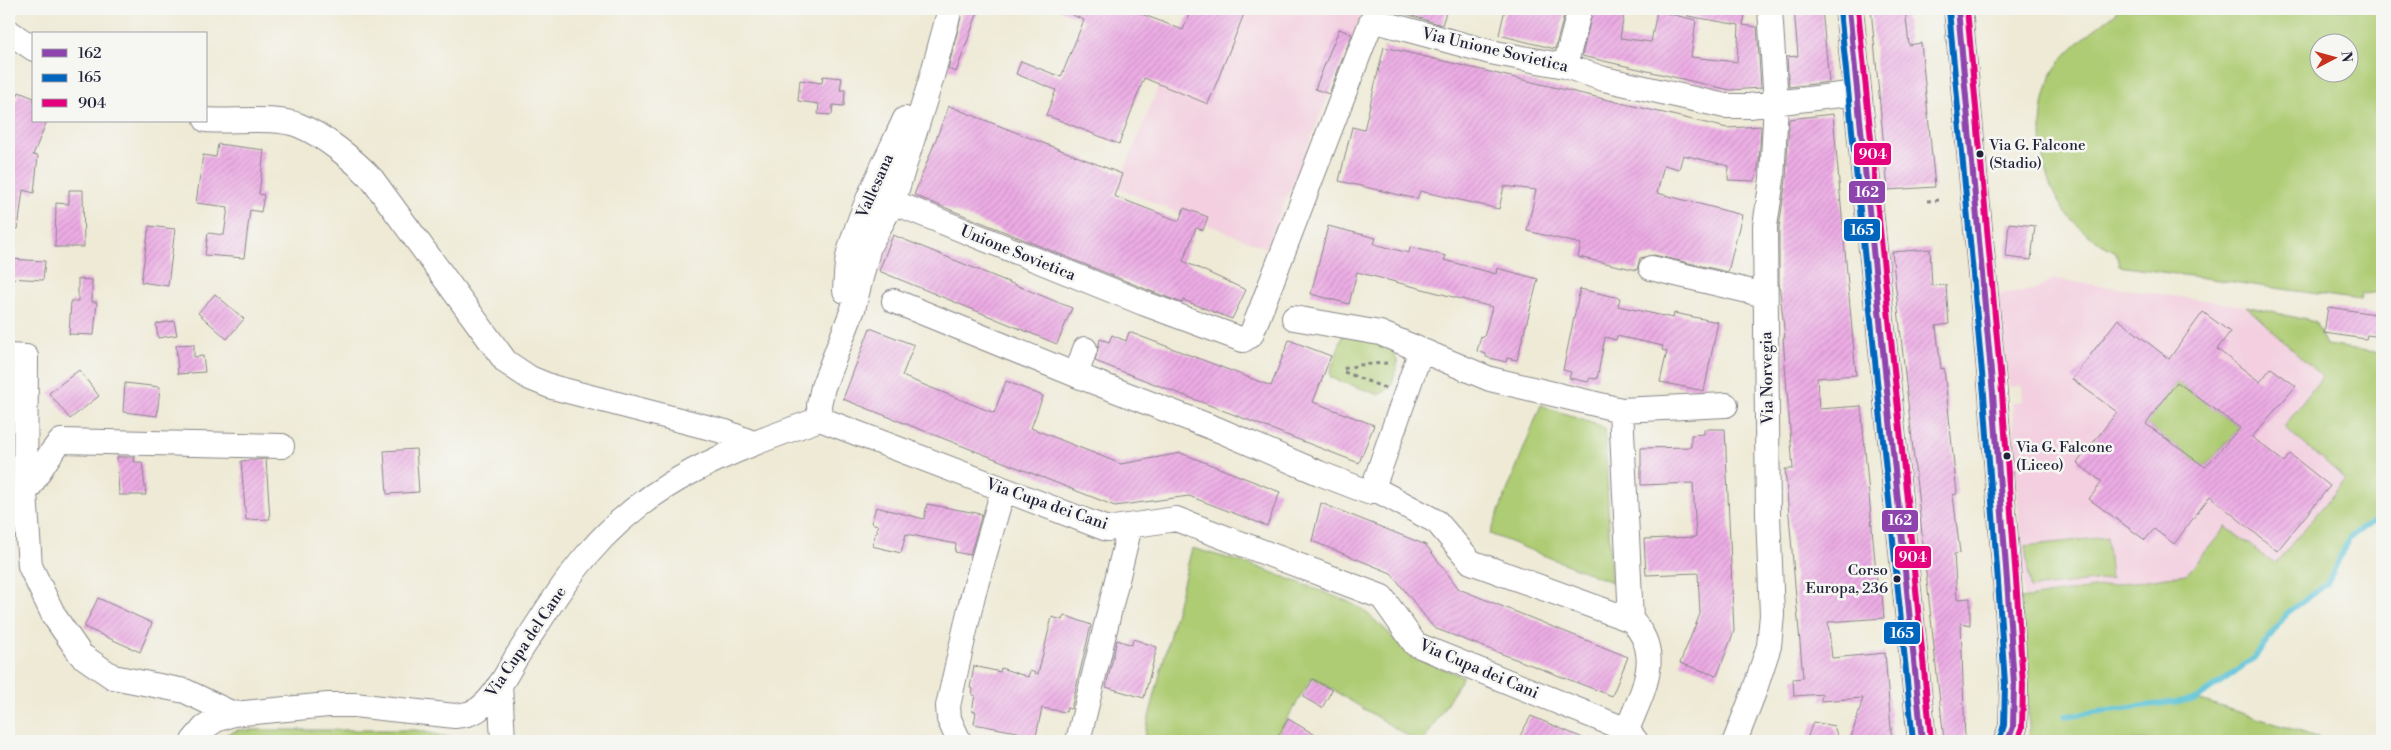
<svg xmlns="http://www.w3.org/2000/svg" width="2391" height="750" viewBox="0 0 2391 750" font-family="'Libre Bodoni',serif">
	<defs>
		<pattern id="building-hatch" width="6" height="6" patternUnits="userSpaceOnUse" patternTransform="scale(1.25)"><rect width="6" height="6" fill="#ecabe4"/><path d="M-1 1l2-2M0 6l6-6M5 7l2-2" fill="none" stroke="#ca93c4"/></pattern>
	</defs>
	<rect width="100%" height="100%" fill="#f6f6f2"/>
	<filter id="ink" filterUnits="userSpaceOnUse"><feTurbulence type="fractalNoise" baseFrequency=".02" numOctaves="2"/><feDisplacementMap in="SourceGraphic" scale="10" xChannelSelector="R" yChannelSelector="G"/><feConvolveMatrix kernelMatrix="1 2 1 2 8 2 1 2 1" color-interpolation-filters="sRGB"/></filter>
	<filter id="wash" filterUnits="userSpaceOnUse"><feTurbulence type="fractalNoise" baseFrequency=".0096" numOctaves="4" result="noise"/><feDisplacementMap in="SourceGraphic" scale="20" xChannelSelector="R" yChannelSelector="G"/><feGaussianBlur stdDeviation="1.12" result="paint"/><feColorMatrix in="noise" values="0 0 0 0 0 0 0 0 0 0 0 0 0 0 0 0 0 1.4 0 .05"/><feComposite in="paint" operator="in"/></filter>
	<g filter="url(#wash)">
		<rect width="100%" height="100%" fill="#eeead6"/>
		<!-- built -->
		<path fill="#f3cfdf" d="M1190,9H1364L1266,248L1117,188Z
			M2053,279L2246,306L2322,378L2284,427L2346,479L2275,565L2226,527L2187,574L2024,597L2012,403L2023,401L2022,386L2009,387L1998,294L2035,290Z"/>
		<!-- green -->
		<path fill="#aecc73" stroke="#687757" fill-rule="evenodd" d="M2117,9H2382V292L2362,294L2360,300L2119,266L2116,252C2064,226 2041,188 2041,130C2041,111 2045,87 2054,70C2067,49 2096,28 2116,13ZM2318,42H2348V72H2318Z
			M2246,306L2315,322L2326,345L2382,353V515L2349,538L2329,582L2287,613L2254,658L2197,699L2330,741H2030L2020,599L2187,574L2226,527L2275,564L2346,479L2284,427L2322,377Z
			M1343,334L1390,347L1398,362L1391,387L1380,395L1331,378L1330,373Z
			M2177,382L2240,428L2205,467L2146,424Z
			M1541,405L1605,428L1611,582L1490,534Z
			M2107,537L2111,579L2030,588L2025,546Z
			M1192,548L1255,566L1347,601L1362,609L1387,631L1411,657L1463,676L1424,741H1416L1312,677L1274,741H1143Z
			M238,730H416L466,741H217L220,737Z"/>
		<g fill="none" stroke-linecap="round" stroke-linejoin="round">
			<!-- stream -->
			<path stroke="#59c1d6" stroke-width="5.5" d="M2065,716L2197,699L2254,658L2287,613L2327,584L2349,538L2382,515"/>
		</g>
		<g id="blocks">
			<!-- building -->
			<path fill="url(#building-hatch)" fill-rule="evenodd" d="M963,9H979L956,72L948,69Z
				M1059,9H1129L1183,30L1191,9H1246L1208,104L1144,78L1119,144L1046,115L1056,90L1016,74L1021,61L1061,77L1084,20Z
				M1401,9H1447L1442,25L1400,12Z
				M1505,9H1566L1555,49L1499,35Z
				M1593,9H1625L1620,38L1651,42L1657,11L1696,20L1691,57L1737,62L1739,25L1688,16L1689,9H1746L1743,25L1757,27L1761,88L1730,90L1582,56Z
				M1794,9H1822L1829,82L1789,87L1787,57L1798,56Z
				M1871,9H1905L1909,45L1921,43L1935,187L1888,190Z
				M1339,29L1352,34L1329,94L1315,89Z
				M1384,47L1727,128L1761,126L1759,163L1755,181L1728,180L1729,166L1683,155L1679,169L1664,165L1657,193L1742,215L1728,272L1654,255L1640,258L1637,270L1578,257L1581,244L1527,231L1536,190L1504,186L1499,209L1420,191L1417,199L1339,181L1352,127L1364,130Z
				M823,76L842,78L840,90H845L844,106L833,105L832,115L818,114L819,104L798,101L800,80L822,83Z
				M19,92L34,98V121H47L33,155L38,156L34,193L23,190L18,229L9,228V117Z
				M949,106L1122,174L1114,196L1179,221L1184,208L1208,217L1203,230L1196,228L1183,261L1246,290L1232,319L1183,300L1182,303L1148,290L914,195Z
				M1833,114L1856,375L1817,378L1819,409L1861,406L1878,594L1882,593L1884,618L1828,622L1832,658L1885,653L1892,741H1850L1863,698L1820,701L1823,694L1794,696L1793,679L1803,678L1785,469H1793L1783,338H1785L1779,282V227L1786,180L1789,119Z
				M218,144L264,150L259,194L264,195L261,212L250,210L244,258L205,255L208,233L224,235L228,207L196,203L203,155L216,157Z
				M69,190H83L84,247H55L56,203L69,204Z
				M2009,223L2035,226L2031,260L2006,257Z
				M149,226L175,229L168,286L141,282Z
				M1328,226L1376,238L1374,244L1409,253L1410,247L1446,256L1444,260L1496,274L1497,268L1538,279L1517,360L1507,358L1506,362L1486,357V354L1477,351L1481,336L1484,337L1492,307L1357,272L1349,304L1311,294Z
				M893,235L1072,308L1057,344L879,271Z
				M1930,249L1932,286L1946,285L1947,299L1949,324L1936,326L1941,369L1944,368L1957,494L1953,495L1960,553L1954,554L1957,599L1970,598V625L1961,623L1965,741H1944L1892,252Z
				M9,259L45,261L43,280L9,278Z
				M78,279L92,280V302H97L94,335L69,334L71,301H78Z
				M1580,289L1620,298L1618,306L1673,318L1674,313L1718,322L1704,391L1660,382L1667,351L1662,350L1663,346L1617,336L1616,340L1605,337L1597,379L1590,378L1588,382L1569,378L1571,372L1563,370Z
				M215,294L244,319L227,339L198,313Z
				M2328,307L2382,315V337L2367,335L2366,339L2324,333Z
				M2203,312L2230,332L2217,349L2260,382L2271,368L2296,386L2252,437L2284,462L2290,454L2330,486L2277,551L2210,496L2174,544L2154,529L2145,540L2089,499L2102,482L2077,463L2117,412L2072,379L2118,319L2169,359ZM2177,382L2240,428L2205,467L2146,424Z
				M174,321L177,335L158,338L156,324Z
				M870,328L914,345L902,376L994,413L1006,381L1043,396L1031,428L1121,464L1181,453L1280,492L1267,526L1189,496L1115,506L843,399Z
				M1129,332L1271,386L1289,340L1331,356L1313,402L1374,425L1359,463L1095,361L1100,339L1109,342L1112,335L1126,341Z
				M194,344V357L203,356L205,372L178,374L176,345Z
				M79,370L99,396L70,419L49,393Z
				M125,383L160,387L157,416L123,412Z
				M1704,429H1725L1734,631L1717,676L1680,663L1700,614L1698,573L1646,575L1644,539L1696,537L1693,483L1641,485V448L1691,447V435L1704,434Z
				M416,449L419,492L387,494L384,451Z
				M117,457H135L134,462H142L146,495H119Z
				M266,459L270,519L246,520L241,461Z
				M1321,503L1426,545L1459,589L1628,657L1612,696L1434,628L1391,573L1312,541Z
				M927,504L982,514L970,555L955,552L956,544L906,534L901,553L872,546L878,525L871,523L876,507L924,519Z
				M98,598L152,623L140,652L84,627Z
				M1064,615L1091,625L1071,709L1067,708L1066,712L1042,708L1035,741H1021L1022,733L974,724L976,712L972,711L975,695H972L973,689L970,688L974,666L1000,672L1001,668L1028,677L1030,671L1038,674L1052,617L1062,620Z
				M1133,639L1157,647L1144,698L1106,687L1117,640L1132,645Z
				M1313,679L1332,690L1322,708L1303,697Z
				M1531,716L1590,741H1517Z
				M1288,719L1326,741H1275Z
				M1813,722L1834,726L1839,741H1806Z"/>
		</g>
	</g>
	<g filter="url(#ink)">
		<use href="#blocks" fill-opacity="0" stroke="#888688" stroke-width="1"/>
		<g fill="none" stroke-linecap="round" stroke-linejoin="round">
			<!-- minor casing -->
			<g stroke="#888688" stroke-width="26">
				<path id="minor" d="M9,32L34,49
					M1565,66L1580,9
					M206,120C231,122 276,116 298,125C323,135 353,159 372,179L506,362L530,378L552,387L726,432L753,443
					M893,202L1143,303L1243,340L1251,335L1263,304L1372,20L1490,52L1565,66L1604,79L1725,106H1749L1857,93
					M1651,268L1765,295
					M845,291C846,278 846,265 849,253C862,206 885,163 905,119
					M894,301L1076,375
					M1294,318L1380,333L1490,379L1621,410L1726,405
					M1085,349L1076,375L1219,430L1319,473L1368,492L1373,488L1421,350
					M9,356L26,357L25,493L30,566L54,616L81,655L113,677L185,691L233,714
					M1621,410L1631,620C1665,654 1642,692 1627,730
					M820,419L1107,529L1176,519L1382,597L1415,644L1627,730L1636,741
					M820,419L819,405L823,387L853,309L869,246L893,202L931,80L950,9
					M1373,488L1437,522L1471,562L1631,620
					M25,493C38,476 46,456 61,441L282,446
					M500,684L503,741
					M193,741L204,728L216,720L233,714L328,705H354L455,716C463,715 473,714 480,708C496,696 507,673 517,656C540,621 561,585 588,554C651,479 731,451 820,419
					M959,741L949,719L948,706L973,595L1003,490
					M1078,741L1130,526
					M1735,741L1754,692L1769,646L1772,615L1768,515L1765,226L1772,179L1776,103L1770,9"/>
			</g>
			<!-- major casing -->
			<g stroke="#888688" stroke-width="30">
				<path id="major" d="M1849,9L1922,741
					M1958,9L1993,394L2008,594L2014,684L2013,727L2008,741"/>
			</g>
			<!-- path -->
			<path stroke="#888688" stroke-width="3" stroke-dasharray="4 4" stroke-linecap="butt" d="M1927,201L1940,200
				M1385,388L1344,372L1343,369L1359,365L1387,363"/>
			<!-- minor -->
			<use href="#minor" stroke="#fff" stroke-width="24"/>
			<!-- major -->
			<use href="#major" stroke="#fff" stroke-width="28"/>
			<!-- bus-1 casing -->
			<g stroke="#f6f6f2" stroke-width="10">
				<path id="bus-1" d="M1849,9L1922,741
					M1958,9L1993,394L2008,594L2014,684L2013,727L2008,741"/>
			</g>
			<!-- bus-2 casing -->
			<g stroke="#f6f6f2" stroke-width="10">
				<path id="bus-2" d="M1840,10L1913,741
					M1949,10L1984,395L1999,595L2005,684L2004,725L2000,738"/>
			</g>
			<!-- bus-3 casing -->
			<g stroke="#f6f6f2" stroke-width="10">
				<path id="bus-3" d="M1858,9L1931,740
					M1967,9L2002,393L2017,593L2023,684L2022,728L2017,741"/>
			</g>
			<!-- bus-1 -->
			<use href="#bus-1" stroke="#8e44ad" stroke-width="6"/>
			<!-- bus-2 -->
			<use href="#bus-2" stroke="#0065bd" stroke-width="6"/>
			<!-- bus-3 -->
			<use href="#bus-3" stroke="#e5007d" stroke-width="6"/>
		</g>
	</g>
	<!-- markers -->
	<g fill="#22223b" stroke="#f6f6f2" stroke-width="2">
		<circle cx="1980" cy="154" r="4.5"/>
		<circle cx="2007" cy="456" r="4.5"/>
		<circle cx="1897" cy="579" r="4.5"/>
	</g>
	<g text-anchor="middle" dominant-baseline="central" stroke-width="5" stroke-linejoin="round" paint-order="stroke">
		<!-- bus labels -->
		<g font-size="15" fill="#22223b" stroke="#f6f6f2" text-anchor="start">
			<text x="1989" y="145">Via G. Falcone<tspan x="1989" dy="18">(Stadio)</tspan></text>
			<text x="2016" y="447">Via G. Falcone<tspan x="2016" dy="18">(Liceo)</tspan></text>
			<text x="1888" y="570" text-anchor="end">Corso<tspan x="1888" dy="18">Europa, 236</tspan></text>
		</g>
		<!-- street labels -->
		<g font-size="16" fill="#22223b" stroke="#f6f6f2">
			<text transform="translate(1495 50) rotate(13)">Via Unione Sovietica</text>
			<text transform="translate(875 186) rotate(-66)">Vallesana</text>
			<text transform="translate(1018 253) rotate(22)">Unione Sovietica</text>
			<text transform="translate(1767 378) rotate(-91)">Via Norvegia</text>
			<text transform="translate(1047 504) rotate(19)">Via Cupa dei Cani</text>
			<text transform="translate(526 642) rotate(-56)">Via Cupa del Cane</text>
			<text transform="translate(1479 669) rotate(23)">Via Cupa dei Cani</text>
		</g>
	</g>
	<g stroke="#f6f6f2" stroke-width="2">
		<rect x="1853" y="142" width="39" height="24" rx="5" fill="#e5007d"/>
		<rect x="1848" y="180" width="38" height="24" rx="5" fill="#8e44ad"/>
		<rect x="1843" y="218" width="38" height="24" rx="5" fill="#0065bd"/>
		<rect x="1881" y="509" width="38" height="24" rx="5" fill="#8e44ad"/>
		<rect x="1894" y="545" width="38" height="24" rx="5" fill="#e5007d"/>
		<rect x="1883" y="621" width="38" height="24" rx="5" fill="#0065bd"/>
	</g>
	<g font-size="14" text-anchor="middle" font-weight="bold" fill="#fff">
		<text x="1873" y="159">904</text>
		<text x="1867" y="197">162</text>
		<text x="1862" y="235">165</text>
		<text x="1900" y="525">162</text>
		<text x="1913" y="562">904</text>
		<text x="1902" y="638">165</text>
	</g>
	<!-- margin -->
	<rect width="2391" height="750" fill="none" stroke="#f6f6f2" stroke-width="30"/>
	<!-- legend -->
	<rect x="32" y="32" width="175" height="90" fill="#f6f6f2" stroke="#a1a1a9"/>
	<rect x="42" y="49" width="25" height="8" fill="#8e44ad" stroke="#a1a1a9"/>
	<text x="78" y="58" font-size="15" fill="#22223b">162</text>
	<rect x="42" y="74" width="25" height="8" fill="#0065bd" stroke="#a1a1a9"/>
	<text x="78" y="82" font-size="15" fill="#22223b">165</text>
	<rect x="42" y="99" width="25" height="8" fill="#e5007d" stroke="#a1a1a9"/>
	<text x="78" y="108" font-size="15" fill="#22223b">904</text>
	<!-- north arrow -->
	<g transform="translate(2334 58) rotate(84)"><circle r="24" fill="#f6f6f2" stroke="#a1a1a9"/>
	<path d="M0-4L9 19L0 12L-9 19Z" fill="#c8321e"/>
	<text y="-8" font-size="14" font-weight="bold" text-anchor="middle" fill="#22223b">N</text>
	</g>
</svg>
